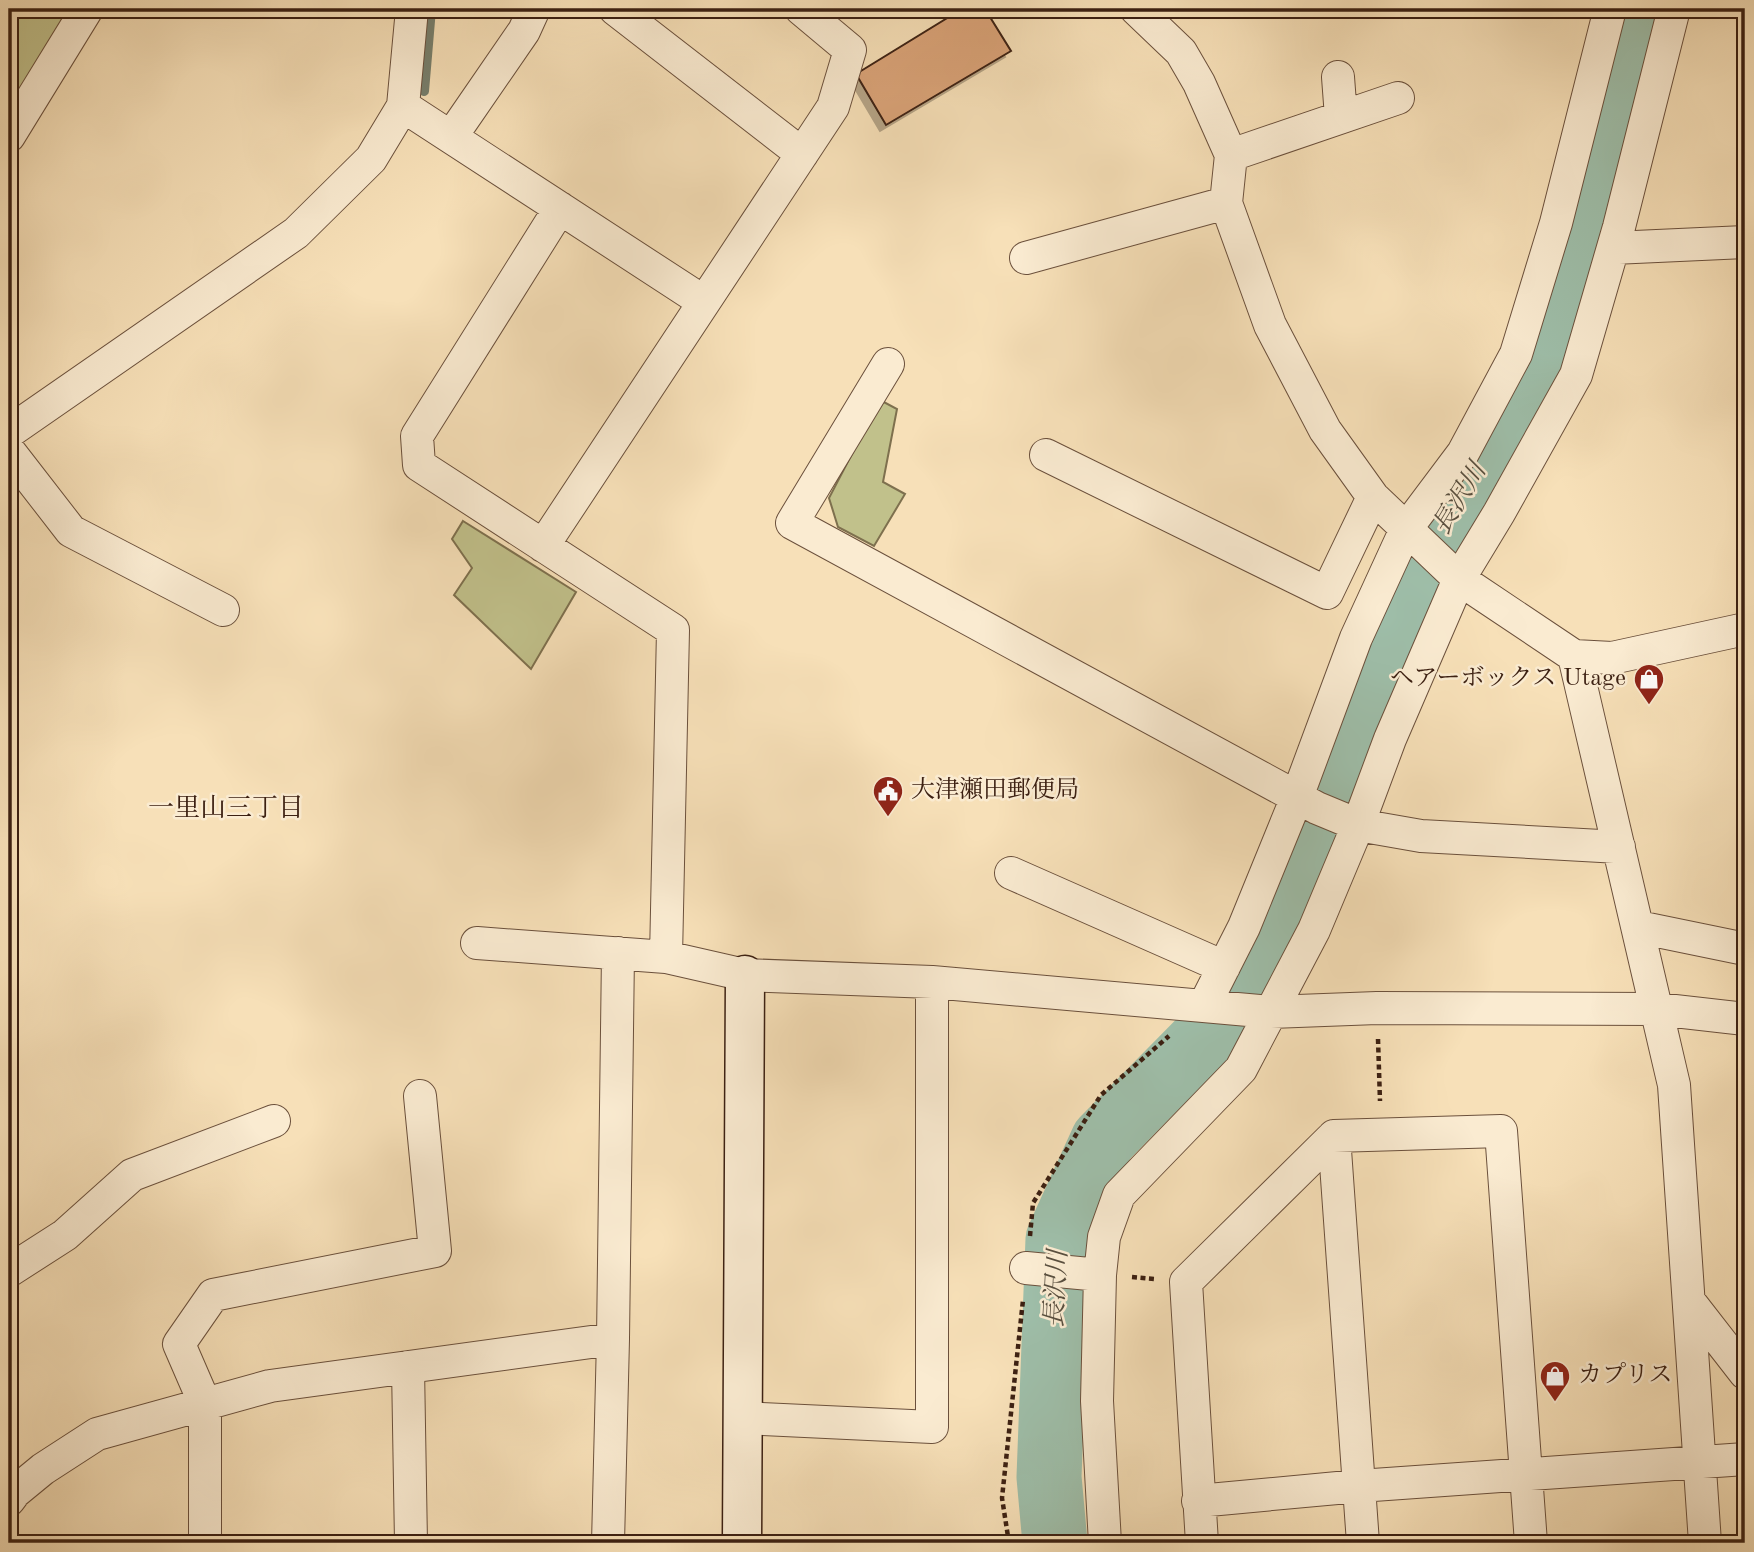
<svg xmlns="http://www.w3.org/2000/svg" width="1754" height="1552" viewBox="0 0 1754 1552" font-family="'Old Standard TT','Noto Serif JP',serif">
	<defs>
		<filter id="shadow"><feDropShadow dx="-6" dy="6" stdDeviation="0" flood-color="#0004"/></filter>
	</defs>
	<rect width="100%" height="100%" fill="#f7e0b8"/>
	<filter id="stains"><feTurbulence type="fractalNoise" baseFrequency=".00286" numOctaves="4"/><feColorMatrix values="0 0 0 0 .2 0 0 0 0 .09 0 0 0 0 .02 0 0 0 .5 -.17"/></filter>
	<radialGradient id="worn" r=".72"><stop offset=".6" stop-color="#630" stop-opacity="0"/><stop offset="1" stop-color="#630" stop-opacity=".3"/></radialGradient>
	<!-- green -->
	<path fill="#c1c18b" stroke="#7e704e" stroke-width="2" d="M9,9H78L9,110Z
		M880,400L897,409L883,482L905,494L874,546L838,527L829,498Z
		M463,521L576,592L531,669L454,595L472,568L452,539Z"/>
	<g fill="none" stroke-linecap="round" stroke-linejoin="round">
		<!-- stream -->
		<path stroke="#777f6d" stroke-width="10" d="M424,91L431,9"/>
		<!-- river -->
		<path stroke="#9ebea9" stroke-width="65" d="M1246,978L1308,857L1439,530L1548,357L1633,9
			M1055,1543L1049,1477L1058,1239L1103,1140L1229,1012"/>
	</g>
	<!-- building -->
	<path fill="#daa378" stroke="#3c2012" stroke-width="2" filter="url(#shadow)" d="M962,9H985L1011,51L886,125L856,74Z"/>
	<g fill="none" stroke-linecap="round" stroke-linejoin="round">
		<!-- street casing -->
		<g stroke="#6b503c" stroke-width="34">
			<path id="street" d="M615,9L802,154
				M1136,9L1181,52L1199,83L1231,155L1226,203L1270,325L1325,430L1373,497L1459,579L1574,656L1612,658L1745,629
				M1338,77L1341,117
				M403,106L704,302
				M9,136L87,9
				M451,137L524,31L534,9
				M1231,155L1398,98
				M560,208L417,436L419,465L673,630L666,957
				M1613,248L1745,242
				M1026,258L1226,203
				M888,364L792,523L1317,808L1358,825L1421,836L1619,847
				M9,432L296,233L371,159L403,106L412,9
				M9,451L71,531L223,610
				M1046,455L1327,593L1373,497
				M543,546L833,107L850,50L801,9
				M1574,656L1674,1085L1705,1543
				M1011,873L1224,967
				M1638,927L1745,949
				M477,943L666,957L745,975L932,982L1271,1012L1377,1008L1657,1009L1745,1019
				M1204,1006L1244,927L1297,797L1356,638L1406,529L1463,453L1516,354L1556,223L1610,9
				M1334,1136L1363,1543
				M1026,1268L1100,1275
				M9,1271L65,1235L132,1175L274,1121
				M1689,1301L1745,1373
				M408,1367L411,1543
				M741,1418L932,1427V982
				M9,1500L15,1492L43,1469L97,1434L270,1386L613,1339
				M1198,1501L1359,1486L1745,1459
				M205,1543V1404L179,1344L213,1295L435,1251L420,1096
				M608,1543L613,1339L618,953
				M1105,1543L1097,1401L1100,1275L1104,1237L1119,1195L1241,1069L1314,930L1358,825L1390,739L1459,579L1499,513L1576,375L1619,227L1674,9
				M1202,1543L1186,1282L1334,1136L1501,1131L1531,1543"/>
		</g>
		<!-- secondary casing -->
		<g stroke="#3c2012" stroke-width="41">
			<path id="secondary" d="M742,1543L745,975"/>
		</g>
		<!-- path -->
		<path stroke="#3c2012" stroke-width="4.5" stroke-dasharray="5 3.5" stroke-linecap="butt" d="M1378,1039L1380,1101
			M1030,1236L1033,1203L1101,1095L1169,1036
			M1132,1277L1155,1279
			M1009,1543L1002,1498L1023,1300"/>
		<!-- street -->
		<use href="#street" stroke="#faebd1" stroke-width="32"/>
		<!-- secondary -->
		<use href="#secondary" stroke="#faebd1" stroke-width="38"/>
	</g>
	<!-- icons -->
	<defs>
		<g id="shop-pin" transform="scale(1.575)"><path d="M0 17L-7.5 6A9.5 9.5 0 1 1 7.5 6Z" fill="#8f2418" stroke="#faebd1"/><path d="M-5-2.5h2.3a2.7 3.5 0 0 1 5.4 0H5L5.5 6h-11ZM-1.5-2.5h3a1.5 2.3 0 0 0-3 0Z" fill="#fff"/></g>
		<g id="civic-pin" transform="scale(1.575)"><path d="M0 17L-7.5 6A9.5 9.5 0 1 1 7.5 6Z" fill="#8f2418" stroke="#faebd1"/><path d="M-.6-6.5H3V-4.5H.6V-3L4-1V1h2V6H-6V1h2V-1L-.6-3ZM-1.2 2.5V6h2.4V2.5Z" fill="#fff"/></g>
	</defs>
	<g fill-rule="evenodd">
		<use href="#shop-pin" x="1649" y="679"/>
		<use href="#civic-pin" x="888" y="791"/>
		<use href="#shop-pin" x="1555" y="1376"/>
	</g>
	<g text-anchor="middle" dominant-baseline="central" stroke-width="5" stroke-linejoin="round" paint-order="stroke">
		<!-- poi labels -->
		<g font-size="24" fill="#3c2012" stroke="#faebd1" text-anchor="start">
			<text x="1626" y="679" text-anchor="end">ヘアーボックス Utage</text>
			<text x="911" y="791">大津瀬田郵便局</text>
			<text x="1578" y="1376">カプリス</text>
		</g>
		<!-- water labels -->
		<g font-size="26" font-style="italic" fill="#594f3f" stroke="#faebd1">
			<text transform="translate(1460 499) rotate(-59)">長沢川</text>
			<text transform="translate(1057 1289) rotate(-87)">長沢川</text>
		</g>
		<!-- neighbourhood labels -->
		<g font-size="26" fill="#3c2012" stroke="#faebd1">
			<text x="226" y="809">一里山三丁目</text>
		</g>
	</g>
	<!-- margin -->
	<rect width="1754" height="1552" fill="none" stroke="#f7e0b8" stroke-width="35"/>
	<rect x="10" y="10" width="1733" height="1531" fill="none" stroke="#3c2012" stroke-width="3.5"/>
	<rect x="18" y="18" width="1719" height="1517" fill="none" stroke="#3c2012" stroke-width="2"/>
	<rect width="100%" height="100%" filter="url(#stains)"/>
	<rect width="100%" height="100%" fill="url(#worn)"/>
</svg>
